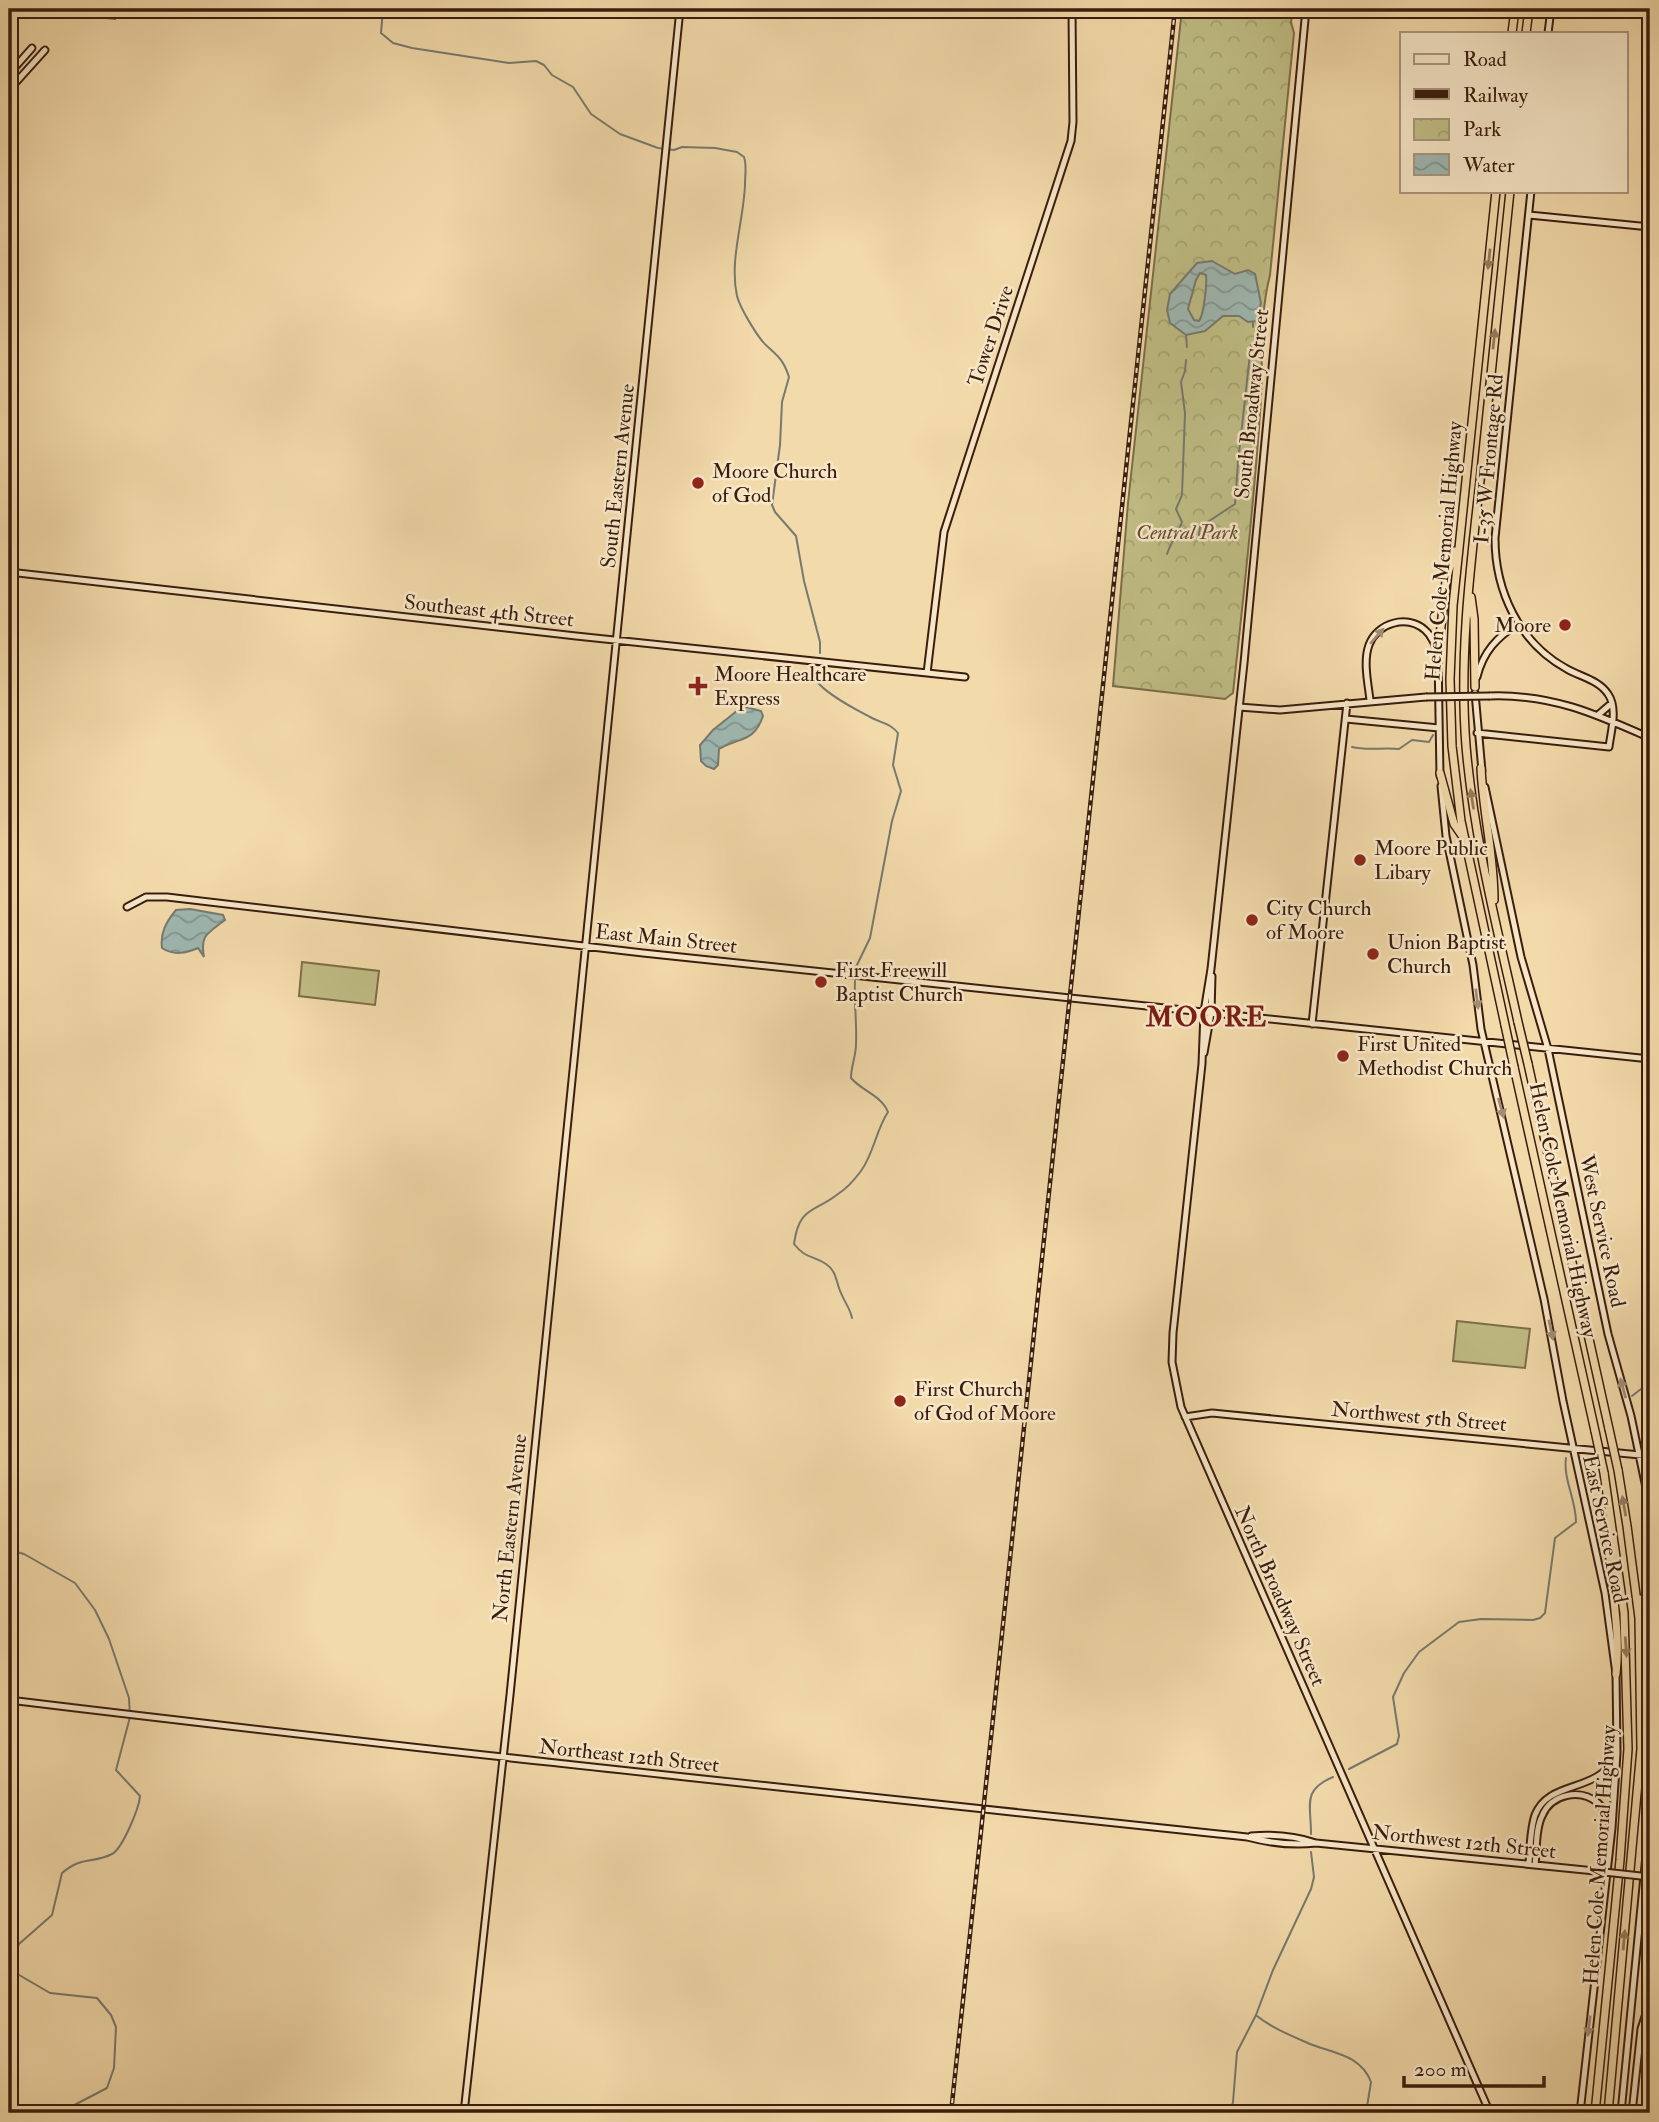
<svg xmlns="http://www.w3.org/2000/svg" width="1659" height="2122" viewBox="0 0 1659 2122" font-family="'IM FELL Double Pica',serif">
	<defs>
		<pattern id="grass-dots" width="8" height="8" patternUnits="userSpaceOnUse" patternTransform="scale(1.75)"><rect width="8" height="8" fill="#c0be85"/><path d="M2 2h.1M6 6h.1" fill="none" stroke="#a6a372" stroke-width="1.8" stroke-linecap="round"/></pattern>
		<pattern id="park-crowns" width="20" height="18" patternUnits="userSpaceOnUse" patternTransform="scale(1.75)"><rect width="20" height="18" fill="#c0be85"/><path d="M2 6a3 3 0 1 1 6 0M12 15a3 3 0 1 1 6 0" fill="none" stroke="#a6a372"/></pattern>
		<pattern id="water-waves" width="16" height="10" patternUnits="userSpaceOnUse" patternTransform="scale(1.75)"><rect width="16" height="10" fill="#9eb8b2"/><path d="M0 5q4-4 8 0t8 0" fill="none" stroke="#82958f"/></pattern>
	</defs>
	<rect width="100%" height="100%" fill="#f3daaa"/>
	<filter id="stains"><feTurbulence type="fractalNoise" baseFrequency=".00286" numOctaves="4"/><feColorMatrix values="0 0 0 0 .2 0 0 0 0 .09 0 0 0 0 .02 0 0 0 .5 -.17"/></filter>
	<radialGradient id="worn" r=".72"><stop offset=".6" stop-color="#630" stop-opacity="0"/><stop offset="1" stop-color="#630" stop-opacity=".3"/></radialGradient>
	<!-- grass -->
	<path fill="url(#grass-dots)" stroke="#7c6e4a" stroke-width="2" d="M16,9H116L115,19Z"/>
	<!-- park -->
	<path fill="url(#park-crowns)" stroke="#7c6e4a" stroke-width="2" d="M1182,9H1293L1291,22L1294,33L1270,275C1258,322 1264,365 1260,413C1254,506 1243,600 1233,693L1225,699L1113,686L1128,503Z"/>
	<!-- garden -->
	<path fill="#c0be85" stroke="#7c6e4a" stroke-width="2" d="M302,962L379,971L375,1005L299,996Z
		M1457,1321L1530,1329L1525,1368L1453,1361Z"/>
	<!-- water -->
	<path fill="url(#water-waves)" stroke="#767a70" stroke-width="2" fill-rule="evenodd" d="M1212,261L1235,274L1248,270L1255,274L1261,303L1257,321L1248,322L1239,316H1223L1205,331L1186,335L1170,323L1167,310L1170,294L1197,263ZM1200,273L1206,275C1207,283 1204,315 1199,321L1194,320L1188,309L1196,280Z
		M743,706L761,711L763,716C754,743 739,737 719,749L718,765L714,769L706,766L701,761L700,745L713,730Z
		M190,909L223,915L225,920C207,934 200,935 204,957L198,948C186,953 174,956 162,948C160,933 166,922 176,910Z"/>
	<g fill="none" stroke-linecap="round" stroke-linejoin="round">
		<!-- stream -->
		<path stroke="#767a70" stroke-width="2" d="M383,9L381,33L393,43L412,48L509,63L536,61L544,65L552,75L573,87L591,114L620,134L658,148L674,150L682,147L715,148L737,152L744,157C747,166 745,174 745,184C744,220 729,260 737,296C740,308 759,340 768,347C779,357 784,361 789,377L782,402L780,445L772,505L775,512L796,536L804,581L820,642V653
			M1253,327V323
			M1186,335L1187,347
			M1199,535L1200,527L1235,504L1238,462L1251,345
			M1167,554C1171,542 1178,534 1182,522L1176,509L1182,495L1185,413L1181,382L1185,371L1186,360
			M819,670L816,680C824,693 855,709 870,717C881,723 890,723 898,733L893,765L901,791L892,821L870,938L856,967
			M1352,747C1369,751 1383,747 1399,749L1412,740L1429,742L1433,735
			M852,1318C850,1308 845,1303 841,1293C836,1283 837,1271 826,1264C812,1255 806,1259 794,1244C799,1206 814,1213 838,1194C846,1189 855,1179 861,1171C874,1153 876,1130 888,1112C882,1096 862,1091 851,1078C851,1065 856,1057 856,1044C857,1023 854,1003 855,981
			M1632,1396L1650,1382
			M9,1550L24,1554L75,1583L95,1610L109,1639L129,1698L130,1717L116,1770L140,1796C139,1809 122,1849 112,1854C93,1864 83,1855 62,1873L52,1915L19,1944L12,1963L14,1972L50,1993L97,1998L111,2015L116,2027L114,2068L107,2088L59,2113
			M1349,1769L1397,1744L1399,1736L1393,1697L1404,1673L1419,1652L1459,1622L1481,1619L1533,1620L1540,1618L1545,1613L1555,1538L1576,1522C1576,1500 1563,1479 1566,1458
			M1311,1834C1311,1804 1302,1790 1333,1777
			M1257,2016C1272,2028 1292,2036 1310,2044C1333,2053 1361,2055 1371,2082L1366,2113
			M1230,2113L1233,2102L1237,2052L1256,2015L1273,1970L1311,1889L1314,1877L1311,1852"/>
		<!-- secondary casing -->
		<g stroke="#391d0e" stroke-width="9">
			<path id="secondary" d="M1306,9L1244,663L1211,969L1204,1012L1202,1064L1173,1333L1172,1362L1181,1407L1490,2113
				M1548,33L1551,9
				M9,74L32,48
				M9,90L45,50
				M1529,215L1650,227
				M9,572L576,636L965,677
				M927,673L944,532L1071,141L1073,122L1072,9
				M1477,677C1483,652 1497,637 1518,624
				M1475,693L1482,771
				M1490,696C1552,694 1596,714 1650,738
				M1370,700C1368,683 1363,661 1369,645C1377,623 1407,614 1425,630C1432,636 1435,645 1438,654L1440,776
				M1239,707L1280,710L1426,697
				M1598,715L1612,703
				M1346,719L1439,728
				M1477,733L1609,747C1611,731 1618,708 1608,694C1599,680 1581,677 1567,669C1519,643 1495,591 1495,538L1531,191
				M1441,786L1446,836L1473,965L1481,1029L1544,1299L1563,1401L1605,1593L1616,1674L1617,1753L1612,1828L1580,2113
				M1485,787L1521,957L1548,1049L1608,1334L1631,1416L1650,1507
				M127,907L146,897H167L643,953L1650,1059
				M1312,1024L1347,703
				M1204,1053L1211,1013L1212,976
				M1185,1417L1212,1413L1650,1456
				M9,1700C421,1750 834,1793 1247,1837C1270,1843 1292,1846 1316,1843
				M1251,1836C1273,1834 1295,1836 1316,1843L1595,1871
				M1529,1864C1530,1849 1530,1830 1535,1815C1549,1779 1598,1794 1616,1756
				M1535,1865C1537,1850 1535,1830 1542,1816C1551,1794 1580,1788 1598,1803C1605,1809 1608,1818 1611,1826
				M464,2113L510,1695L680,9
				M1621,2113L1650,1814
				M1632,2113L1641,2029L1650,2001"/>
		</g>
		<!-- highway casing -->
		<g stroke="#391d0e" stroke-width="10">
			<path id="highway" d="M1512,33L1515,9
				M1526,33L1529,9
				M1496,191L1453,606L1450,679L1452,746L1461,821L1505,1025
				M1510,191C1500,288 1490,384 1480,481C1470,569 1459,658 1466,746C1474,840 1498,931 1518,1022
				M1471,597L1474,619L1475,687
				M1438,654L1446,581L1454,551
				M1481,768C1483,812 1494,855 1494,900
				M1440,773L1454,824L1463,837
				M1528,1064L1609,1429
				M1514,1067L1595,1431
				M1609,1521C1606,1571 1622,1623 1616,1674
				M1639,1599L1646,1616L1650,1639
				M1595,2113L1620,1860L1628,1749L1624,1613L1604,1473
				M1608,2113L1641,1749L1639,1618L1627,1526L1618,1470"/>
		</g>
		<!-- secondary -->
		<use href="#secondary" stroke="#f7e7c8" stroke-width="5"/>
		<!-- highway -->
		<use href="#highway" stroke="#f3daaa" stroke-width="7"/>
		<!-- rail casing -->
		<g stroke="#391d0e" stroke-width="4.5">
			<path id="rail" d="M951,2113L1175,9"/>
		</g>
		<!-- rail -->
		<use href="#rail" stroke="#f7e7c8" stroke-width="2" stroke-dasharray="5" stroke-linecap="butt"/>
		<!-- secondary-bridge casing -->
		<g stroke="#391d0e" stroke-width="9" stroke-linecap="butt">
			<path id="secondary-bridge" d="M1426,697L1490,696
				M1595,1871L1650,1877"/>
		</g>
		<!-- highway-bridge casing -->
		<g stroke="#391d0e" stroke-width="10" stroke-linecap="butt">
			<path id="highway-bridge" d="M1518,1022L1528,1064
				M1505,1025L1514,1067
				M1609,1429L1618,1470
				M1595,1431L1604,1473"/>
		</g>
		<!-- secondary-bridge -->
		<use href="#secondary-bridge" stroke="#f7e7c8" stroke-width="5"/>
		<!-- highway-bridge -->
		<use href="#highway-bridge" stroke="#f3daaa" stroke-width="7"/>
	</g>
	<!-- one-way arrows -->
	<defs><path id="oneway-solid" d="M-6-.8H1V-3.2L6.5 0L1 3.2V.8H-6Z" transform="scale(1.75)"/></defs>
	<g fill="#967c5c">
		<use href="#oneway-solid" transform="translate(1489 259) rotate(96)"/>
		<use href="#oneway-solid" transform="translate(1494 339) rotate(-84)"/>
		<use href="#oneway-solid" transform="translate(1472 799) rotate(-99)"/>
		<use href="#oneway-solid" transform="translate(1624 1506) rotate(-100)"/>
		<use href="#oneway-solid" transform="translate(1626 1647) rotate(86)"/>
		<use href="#oneway-solid" transform="translate(1624 1940) rotate(-85)"/>
	</g>
	<g fill="#a28c74">
		<use href="#oneway-solid" transform="translate(1377 636) rotate(-49)"/>
		<use href="#oneway-solid" transform="translate(1477 999) rotate(83)"/>
		<use href="#oneway-solid" transform="translate(1501 1108) rotate(75)"/>
		<use href="#oneway-solid" transform="translate(1551 1330) rotate(78)"/>
		<use href="#oneway-solid" transform="translate(1623 1388) rotate(-105)"/>
		<use href="#oneway-solid" transform="translate(1589 2026) rotate(97)"/>
	</g>
	<!-- markers -->
	<g fill="#8f2418" stroke="#f7e7c8" stroke-width="2.5">
		<circle cx="698" cy="483" r="7"/>
		<circle cx="1565" cy="625" r="7"/>
		<path d="M694.5 675.5h7v7h7v7h-7v7h-7v-7h-7v-7h7z"/>
		<circle cx="1360" cy="860" r="7"/>
		<circle cx="1252" cy="920" r="7"/>
		<circle cx="1373" cy="954" r="7"/>
		<circle cx="821" cy="982" r="7"/>
		<circle cx="1343" cy="1056" r="7"/>
		<circle cx="900" cy="1401" r="7"/>
	</g>
	<g text-anchor="middle" dominant-baseline="central" stroke-width="5" stroke-linejoin="round" paint-order="stroke">
		<!-- street labels -->
		<g font-size="21" fill="#391d0e" stroke="#f7e7c8">
			<text transform="translate(991 336) rotate(-72)">Tower Drive</text>
			<text transform="translate(1252 404) rotate(-84)">South Broadway Street</text>
			<text transform="translate(1489 459) rotate(-85)">I-35 W Frontage Rd</text>
			<text transform="translate(618 476) rotate(-84)">South Eastern Avenue</text>
			<text transform="translate(1444 551) rotate(-85)">Helen Cole Memorial Highway</text>
			<text transform="translate(489 611) rotate(6)">Southeast 4th Street</text>
			<text transform="translate(666 939) rotate(6)">East Main Street</text>
			<text transform="translate(1563 1210) rotate(78)">Helen Cole Memorial Highway</text>
			<text transform="translate(1602 1231) rotate(78)">West Service Road</text>
			<text transform="translate(1419 1417) rotate(5)">Northwest 5th Street</text>
			<text transform="translate(510 1528) rotate(-84)">North Eastern Avenue</text>
			<text transform="translate(1605 1529) rotate(78)">East Service Road</text>
			<text transform="translate(1280 1596) rotate(66)">North Broadway Street</text>
			<text transform="translate(629 1756) rotate(6)">Northeast 12th Street</text>
			<text transform="translate(1464 1842) rotate(6)">Northwest 12th Street</text>
			<text transform="translate(1600 1855) rotate(-86)">Helen Cole Memorial Highway</text>
		</g>
		<!-- poi labels -->
		<g font-size="21" fill="#391d0e" stroke="#f7e7c8" text-anchor="start">
			<text x="712" y="471">Moore Church<tspan x="712" dy="24">of God</tspan></text>
			<text x="1551" y="625" text-anchor="end">Moore</text>
			<text x="714" y="674">Moore Healthcare<tspan x="714" dy="24">Express</tspan></text>
			<text x="1374" y="848">Moore Public<tspan x="1374" dy="24">Libary</tspan></text>
			<text x="1266" y="908">City Church<tspan x="1266" dy="24">of Moore</tspan></text>
			<text x="1387" y="942">Union Baptist<tspan x="1387" dy="24">Church</tspan></text>
			<text x="835" y="970">First Freewill<tspan x="835" dy="24">Baptist Church</tspan></text>
			<text x="1357" y="1044">First United<tspan x="1357" dy="24">Methodist Church</tspan></text>
			<text x="914" y="1389">First Church<tspan x="914" dy="24">of God of Moore</tspan></text>
		</g>
		<!-- park labels -->
		<g font-size="21" font-style="italic" fill="#624d32" stroke="#f7e7c8">
			<text x="1187" y="532">Central Park</text>
		</g>
		<!-- district labels -->
		<g font-size="28" font-weight="bold" letter-spacing="2" fill="#7a1f14" stroke="#f7e7c8">
			<text x="1207" y="1017">MOORE</text>
		</g>
	</g>
	<!-- margin -->
	<rect width="1659" height="2122" fill="none" stroke="#f3daaa" stroke-width="35"/>
	<rect x="10" y="10" width="1638" height="2101" fill="none" stroke="#391d0e" stroke-width="3.5"/>
	<rect x="18" y="18" width="1624" height="2087" fill="none" stroke="#391d0e" stroke-width="2"/>
	<!-- legend -->
	<rect x="1400" y="32" width="228" height="161" fill="#f7e7c8" stroke="#ab967e" stroke-width="2"/>
	<rect x="1414" y="54" width="35" height="10" fill="#f7e7c8" stroke="#ab967e" stroke-width="2"/>
	<text x="1463" y="66" font-size="21" fill="#391d0e">Road</text>
	<rect x="1414" y="89" width="35" height="10" fill="#391d0e" stroke="#ab967e" stroke-width="2"/>
	<text x="1463" y="102" font-size="21" fill="#391d0e">Railway</text>
	<rect x="1414" y="119" width="35" height="21" fill="url(#park-crowns)" stroke="#ab967e" stroke-width="2"/>
	<text x="1463" y="136" font-size="21" fill="#391d0e">Park</text>
	<rect x="1414" y="154" width="35" height="21" fill="url(#water-waves)" stroke="#ab967e" stroke-width="2"/>
	<text x="1463" y="172" font-size="21" fill="#391d0e">Water</text>
	<!-- scale -->
	<path d="M1404 2076v10h140v-10" fill="none" stroke="#391d0e" stroke-width="3.5"/>
	<text x="1414" y="2076" font-size="21" fill="#391d0e" stroke="#f7e7c8" stroke-width="5" paint-order="stroke">200 m</text>
	<rect width="100%" height="100%" filter="url(#stains)"/>
	<rect width="100%" height="100%" fill="url(#worn)"/>
</svg>
